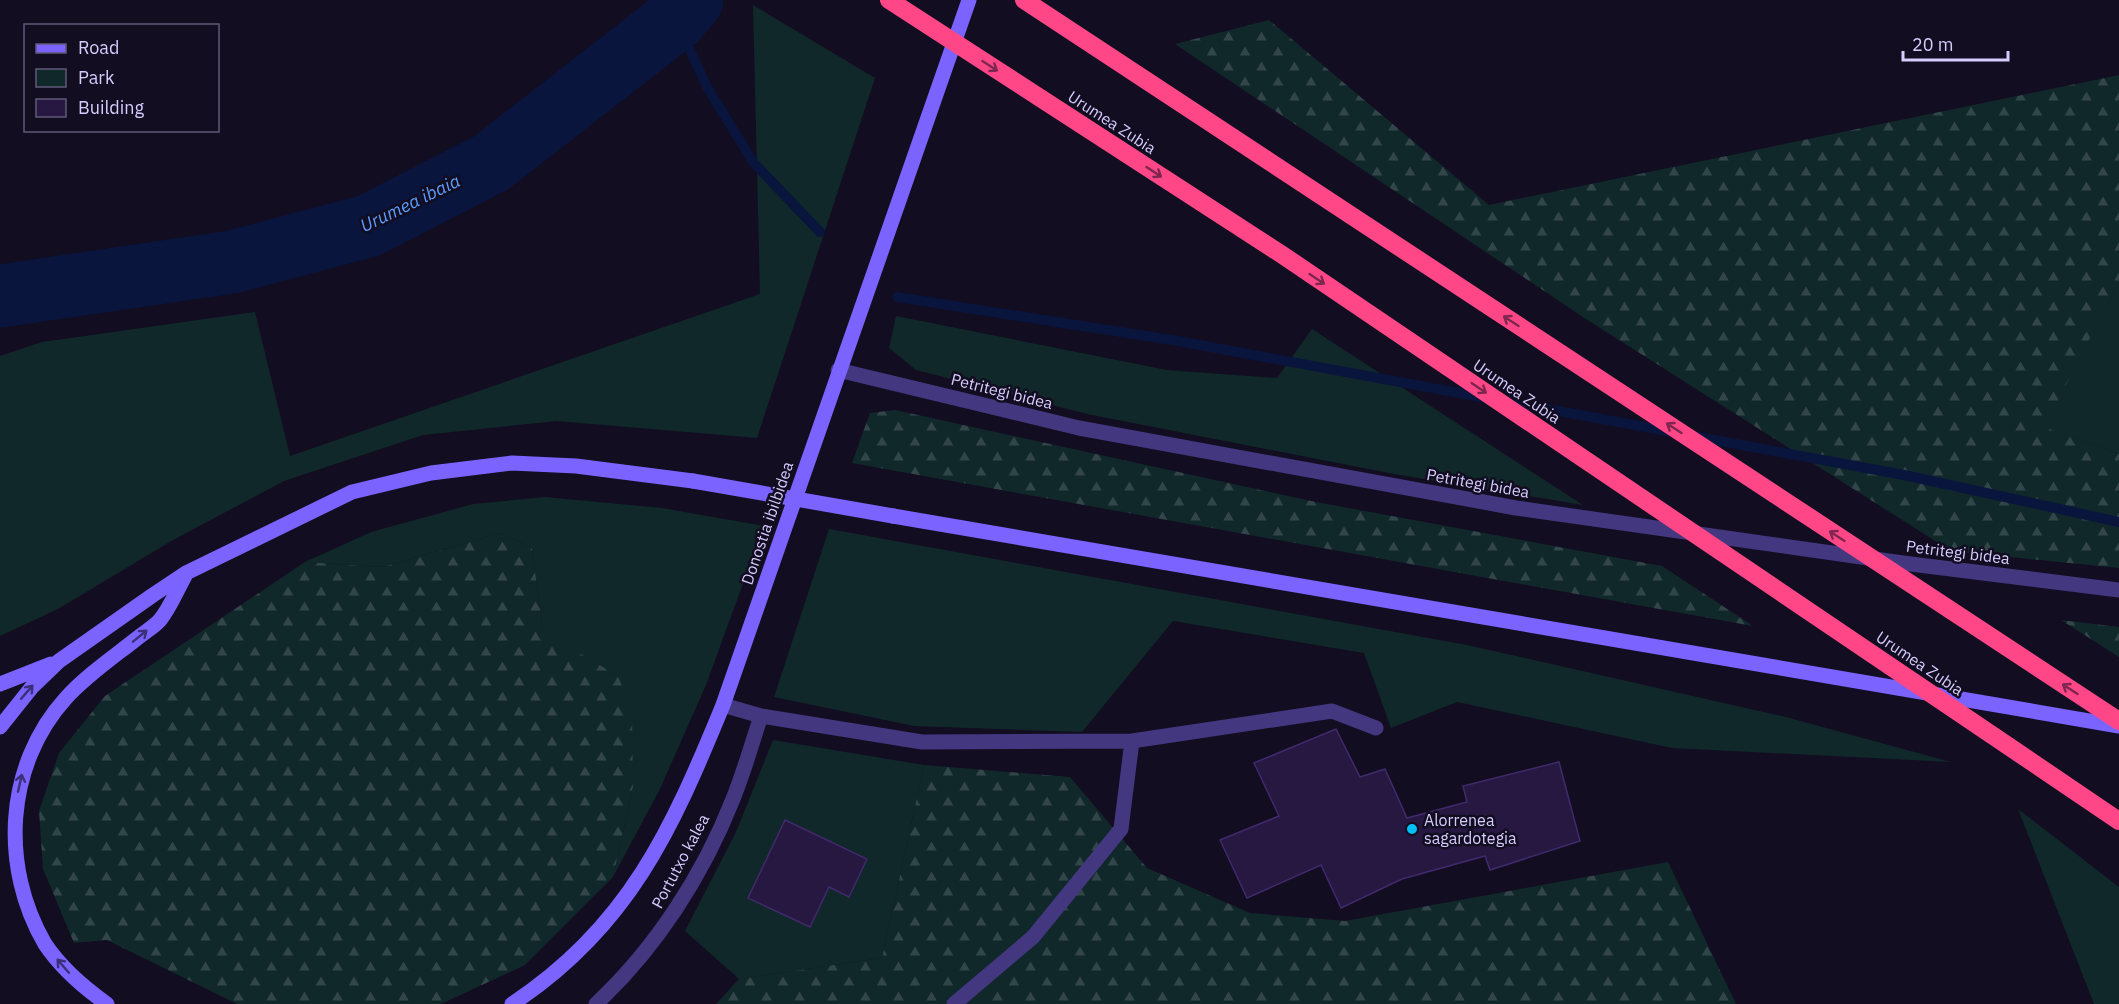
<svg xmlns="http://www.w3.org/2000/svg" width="2119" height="1004" viewBox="0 0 2119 1004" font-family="'IBM Plex Sans',sans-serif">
	<defs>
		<pattern id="forest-firs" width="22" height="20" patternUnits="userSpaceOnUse" patternTransform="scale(1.5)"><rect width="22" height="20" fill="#10282a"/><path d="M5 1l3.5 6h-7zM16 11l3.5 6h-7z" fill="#32464a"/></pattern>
	</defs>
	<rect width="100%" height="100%" fill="#120d20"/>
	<!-- green -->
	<path fill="#10282a" d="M753,5L875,78L757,438L557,421L423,435L284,481L173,540L58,609L0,636V356L42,342L255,312L290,456L760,294Z
		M2119,282V454L2043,427Z
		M896,316L1167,370L1277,378L1312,329L1583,505L1394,474L1087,414L916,370L889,348Z
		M545,497L662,508L764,526L706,685L660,789L613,877L633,787L618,676L543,632L532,548L500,533L382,567L305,562L371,532L473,504Z
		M829,529L1467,645L1786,717L1951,762L1672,748L1457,702L1391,728L1364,653L1173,621L1082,732L914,726L774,697Z
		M773,740L924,765L882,958L739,979L685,931L736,832Z
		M2018,809L2119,887V1004H2094Z"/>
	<!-- forest -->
	<path fill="url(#forest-firs)" d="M1269,20L1489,205L2119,75V282L2044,427L2119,454V568L1951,551L1586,319L1175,44Z
		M895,410L1316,502L1662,566L1753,626L852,463L870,413Z
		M500,533L532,548L543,631L618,676L632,712L633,787L613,877L525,965L441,1004H237L107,940L74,943L43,869L39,811L59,753L105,696L305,562L382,567Z
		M2061,620L2119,627V657Z
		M924,765L1070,777L1147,868L1250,913L1345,921L1668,862L1736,1004H716L739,979L882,958Z"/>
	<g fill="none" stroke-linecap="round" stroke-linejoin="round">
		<!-- stream -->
		<path stroke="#09153d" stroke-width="10" d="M676,19L707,87L753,162L820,232
			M897,297L1178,341L1486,398
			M1504,401L1672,432
			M1693,436L1904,475L2119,522"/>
		<!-- river -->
		<path stroke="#09153d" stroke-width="63" d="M0,296L232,262L368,226L491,163L676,19L692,0"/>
	</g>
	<!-- building -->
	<path fill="#261841" stroke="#402a6d" stroke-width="1.5" d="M1336,729L1360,777L1385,769L1407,818L1467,802L1463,786L1559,762L1580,841L1490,870L1485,856L1402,879L1341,908L1321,865L1247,898L1220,840L1279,816L1254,763Z
		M785,820L867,859L849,897L829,887L810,927L748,898Z"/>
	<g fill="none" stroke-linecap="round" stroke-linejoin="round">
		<!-- minor -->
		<path stroke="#433780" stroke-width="15" d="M838,370L1079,428L1516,508L1903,563L2119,590
			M723,705L761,716L922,742L1132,741L1332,711L1376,728
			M596,1004C656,948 703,875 733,799C744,772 752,743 761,716
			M954,1004L1033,937L1121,829L1132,741"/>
		<!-- secondary -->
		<path stroke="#7a63ff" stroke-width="15" d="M893,516L2119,726
			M0,684L51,664
			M0,727L32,687L59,661L153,595L186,573L352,492L431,473L512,463L576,466L693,481
			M107,1004C83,987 61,968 45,944C0,867 5,765 66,698C86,676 112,658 135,640C143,633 154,627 160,620C170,608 177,590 185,576
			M512,1004C629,927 672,829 723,705L969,0"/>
		<!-- secondary-bridge -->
		<path stroke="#7a63ff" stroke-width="15" d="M693,481L893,516"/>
		<!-- motorway-bridge -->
		<path stroke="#ff4788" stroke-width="18" d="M889,0L1281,254L2119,821
			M1024,0L2119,721"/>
	</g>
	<!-- one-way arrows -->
	<defs><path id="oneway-shaft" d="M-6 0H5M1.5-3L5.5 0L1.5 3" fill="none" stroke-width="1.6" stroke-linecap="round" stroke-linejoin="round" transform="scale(1.5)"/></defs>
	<g stroke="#7d274f">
		<use href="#oneway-shaft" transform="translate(990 66) rotate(33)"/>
		<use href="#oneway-shaft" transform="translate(1154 172) rotate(33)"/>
		<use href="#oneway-shaft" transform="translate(1317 279) rotate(34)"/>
		<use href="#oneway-shaft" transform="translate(1511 321) rotate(-147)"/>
		<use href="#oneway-shaft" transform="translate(1479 388) rotate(34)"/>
		<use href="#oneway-shaft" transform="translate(1674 428) rotate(-147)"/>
		<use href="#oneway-shaft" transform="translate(1837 536) rotate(-147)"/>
		<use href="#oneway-shaft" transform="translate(2070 689) rotate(-147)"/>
	</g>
	<g stroke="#3c2f79">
		<use href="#oneway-shaft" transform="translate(140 636) rotate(-39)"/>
		<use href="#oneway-shaft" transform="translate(27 692) rotate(-49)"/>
		<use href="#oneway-shaft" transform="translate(20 783) rotate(-77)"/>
		<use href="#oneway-shaft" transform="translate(63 966) rotate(-131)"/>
	</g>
	<!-- markers -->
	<circle fill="#00c0f7" stroke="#120d20" stroke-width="2" cx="1412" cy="829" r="6"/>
	<g text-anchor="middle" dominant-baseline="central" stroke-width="5" stroke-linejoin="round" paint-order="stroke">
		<!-- street labels -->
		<g font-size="16" fill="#d8ccff" stroke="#120d20">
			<text transform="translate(1112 122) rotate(33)">Urumea Zubia</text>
			<text transform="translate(1002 391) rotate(14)">Petritegi bidea</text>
			<text transform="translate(1517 391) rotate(34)">Urumea Zubia</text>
			<text transform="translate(1478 483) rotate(10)">Petritegi bidea</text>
			<text transform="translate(767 523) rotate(-71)">Donostia ibilbidea</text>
			<text transform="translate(1958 552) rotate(7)">Petritegi bidea</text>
			<text transform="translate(1920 663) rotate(34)">Urumea Zubia</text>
			<text transform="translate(680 861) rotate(-62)">Portutxo kalea</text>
		</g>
		<!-- poi labels -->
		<g font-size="16" fill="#d8ccff" stroke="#120d20" text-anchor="start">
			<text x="1424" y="820">Alorrenea<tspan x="1424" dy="18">sagardotegia</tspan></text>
		</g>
		<!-- water labels -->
		<g font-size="18" font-style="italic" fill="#5a9eff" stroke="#120d20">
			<text transform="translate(410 203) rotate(-26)">Urumea ibaia</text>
		</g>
	</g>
	<!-- legend -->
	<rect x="24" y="24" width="195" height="108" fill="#120d20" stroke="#615979" stroke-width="1.5"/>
	<rect x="36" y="44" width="30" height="9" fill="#7a63ff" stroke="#615979" stroke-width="1.5"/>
	<text x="78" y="54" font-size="18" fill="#d8ccff">Road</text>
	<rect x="36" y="69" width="30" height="18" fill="#10282a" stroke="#615979" stroke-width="1.5"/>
	<text x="78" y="84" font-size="18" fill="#d8ccff">Park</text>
	<rect x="36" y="99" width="30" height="18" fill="#261841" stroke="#615979" stroke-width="1.5"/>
	<text x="78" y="114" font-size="18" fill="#d8ccff">Building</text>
	<!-- scale -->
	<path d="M1903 51v9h105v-9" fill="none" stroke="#d8ccff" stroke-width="3"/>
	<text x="1912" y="51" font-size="18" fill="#d8ccff" stroke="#120d20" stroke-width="4.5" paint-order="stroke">20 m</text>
</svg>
